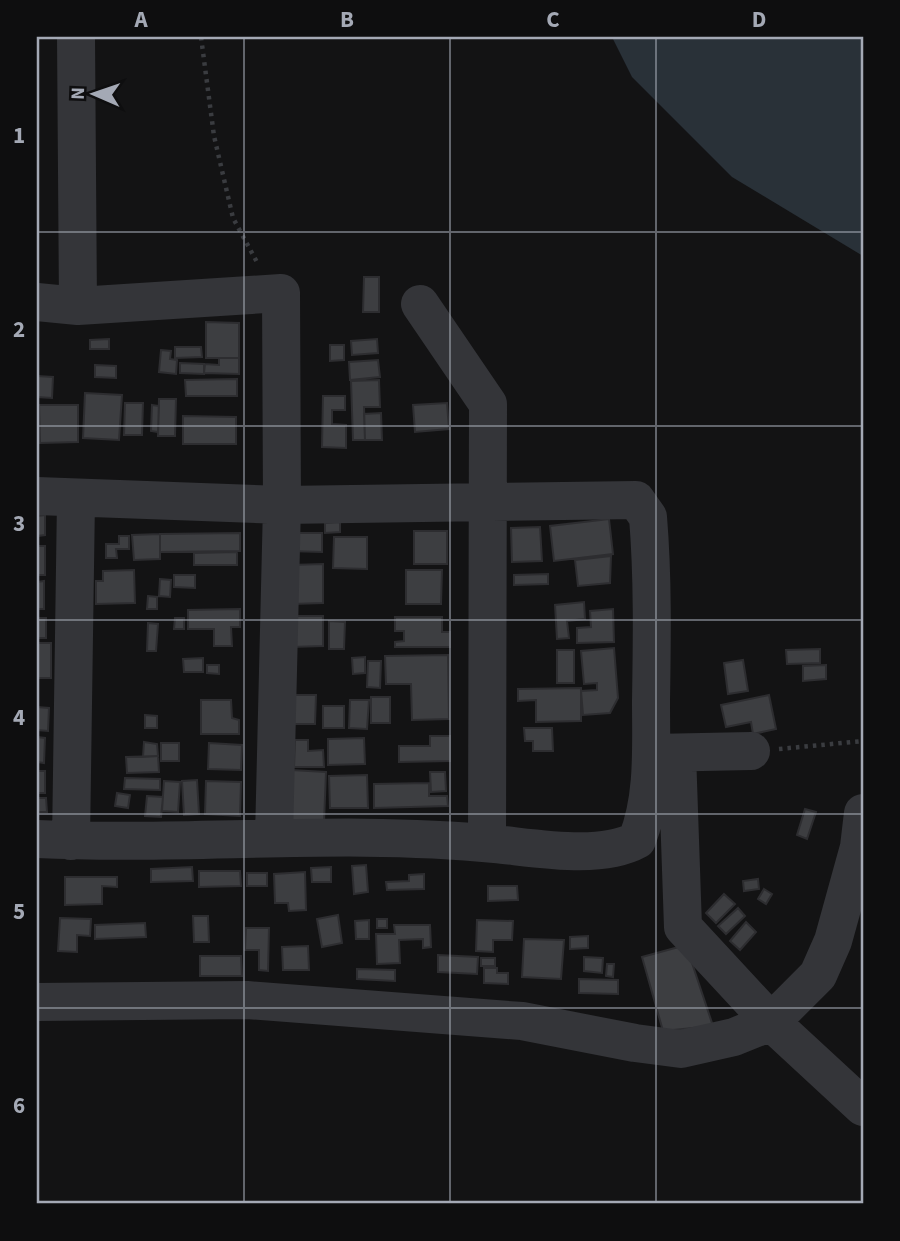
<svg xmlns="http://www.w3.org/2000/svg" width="900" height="1241" viewBox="0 0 900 1241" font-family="'Source Sans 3',sans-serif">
	<rect width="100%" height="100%" fill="#131314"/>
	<!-- water -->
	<path fill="#293138" d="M612,37H863V256L732,177L632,77Z"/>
	<!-- building -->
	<path fill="#3d3e41" stroke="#2d2d30" stroke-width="2" d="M364,277H379V312H363Z
		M206,322L239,323V358H206Z
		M109,339V349H90V340Z
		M377,339L378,353L352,355L351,341Z
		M330,345H344V360L330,361Z
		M175,347H201L202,357L175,358Z
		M161,350L171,351L170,359L177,360L176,374L159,372Z
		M219,358H239V374L204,373L205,364L219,365Z
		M378,360L380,377L350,380L349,362Z
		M180,363L204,364V374L180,373Z
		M95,365L116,366V378L95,377Z
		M37,376L53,377L52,398L37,397Z
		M237,379V396H186L185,380Z
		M379,380L380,407H364L365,440H353L351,381Z
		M85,393L122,395L119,440L83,438Z
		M323,396H345V410H332V424L346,425V448L322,447Z
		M159,399H176L175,436H158Z
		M125,403H143L142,435H124Z
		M447,403L449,429L415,432L413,405Z
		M39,405H78V442L40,443Z
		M152,405L159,406L158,432L151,431Z
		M381,413L382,440H365L364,414Z
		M183,416L236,417V444H183Z
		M45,515V535L37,536V516Z
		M609,519L613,554L554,561L550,526Z
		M340,522V532L325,533V523Z
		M540,527L542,561L512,562L511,528Z
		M414,531H447V564H414Z
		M240,533V551L160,552V534Z
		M289,533H322V552L289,551Z
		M160,534V559L134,560L132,535Z
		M119,536H129V549H116L117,558H106V544H119Z
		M334,537H367V569L333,568Z
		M37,546H45V575H37Z
		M237,552V565H194V553Z
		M611,556L610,583L578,586L575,560Z
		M323,564V603L292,604L291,565Z
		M134,570L135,603L96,604V581H103V571Z
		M406,570H442L441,604H406Z
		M548,574V584L514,585V575Z
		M174,575H195V588L174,587Z
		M160,579L171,580L170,597L159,596Z
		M44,581V609H37V582Z
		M148,596L157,597V609H147Z
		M584,602L585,619L567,621L569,638L557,639L555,605Z
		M240,609V627H231L232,646H214V629H188V610Z
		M613,609L614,642L577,643V628L591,627L590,611Z
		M291,616H323V646L291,647Z
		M395,617H442V632H450V647H395V642L404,641V631H395Z
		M37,618H46V638H37Z
		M175,618H184V629H174Z
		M329,621L345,622L344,649H329Z
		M148,623L158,624L156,651H147Z
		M37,643H51V678H37Z
		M614,648L618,698L610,713L583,715L581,691L597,690V683L584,684L581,651Z
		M820,649V663L787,664L786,650Z
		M557,650H574V683H557Z
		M448,655L449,719L412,720L411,684H386L385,656Z
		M365,657V673L353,674L352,658Z
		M203,658V672H184L183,659Z
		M743,660L748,691L728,694L724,663Z
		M368,661H381L380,688L367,687Z
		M207,665H219V674L207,673Z
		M826,665V679L803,681V666Z
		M581,688V721L536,722V700L518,701V689Z
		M293,695H316L315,724H293Z
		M769,695L776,729L753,734L751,722L726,727L721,705Z
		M371,697H390V723H371Z
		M201,700H231L232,718L239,720V734H201Z
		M350,700H369L367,729L349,728Z
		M323,706H344V728H323Z
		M37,707L49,708L48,731L37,730Z
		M145,715L157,716V728H145Z
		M524,728H552L553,751H533V741H525Z
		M430,736H450V761L399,762V746H430Z
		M37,737L45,738L44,763L37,762Z
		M364,738L365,764L328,765V739Z
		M295,740H308V751L323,750L324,767H294Z
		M144,742L157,744L158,756L143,757Z
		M161,743H179V761H161Z
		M209,743L242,745L241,770L208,769Z
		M158,756L159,772L127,773L126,757Z
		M291,770L326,772L324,822L289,820Z
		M37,771H45V793H37Z
		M430,772H445L446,791L431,792Z
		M367,775L368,808H330L329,776Z
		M125,778L160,779V790L124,789Z
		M197,780L199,814L184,815L182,781Z
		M164,781L180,782L178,812L162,811Z
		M206,781L241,782L240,816L205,814Z
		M429,783V796H447L448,806L374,808V784Z
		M117,793L130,795L128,808L115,806Z
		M147,796L163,797L161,817L145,816Z
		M37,798H46L47,812H37Z
		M805,809L816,812L807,839L797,835Z
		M366,865L368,892L354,894L352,866Z
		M192,867L193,881L151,882V869Z
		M331,867V882H312L311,868Z
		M199,871H240L241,886L199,887Z
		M305,872L306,910L289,911L288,903H275L274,874Z
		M247,873H267V886H247Z
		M424,874V889L387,890L386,882L409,881V875Z
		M65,877H117V887L102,886V904L65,905Z
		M758,879L759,889L744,891L743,881Z
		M488,886H517L518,900L488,901Z
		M764,889L772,894L766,904L758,899Z
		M724,894L735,904L716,923L706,913Z
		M738,908L745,916L726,934L718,926Z
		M338,915L342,943L322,947L317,919Z
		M193,916H208L209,942H194Z
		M60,918L91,919L90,936L77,935V952L58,951Z
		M377,919H387V928H377Z
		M369,920V939H356L355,921Z
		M477,920L513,921L512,940H493V952L476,951Z
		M746,922L756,932L740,950L730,941Z
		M145,923L146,937L95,939V925Z
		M394,925H430L431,947L423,948V939L399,940L400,963L377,964L376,934H395Z
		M246,928H269L268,971L259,970V950H245Z
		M588,936V948L570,949V937Z
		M524,939L564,940L561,979L522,977Z
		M686,945L713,1026L663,1031L642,957Z
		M308,946L309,970H283L282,947Z
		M438,955L478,957L477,974L438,972Z
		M200,956H241L242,976H200Z
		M584,957L603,958L602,973L584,971Z
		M481,958H495V966H481Z
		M607,964H614L613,977L606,976Z
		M484,968H497V973H508V984L484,983Z
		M357,969L395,970V981L357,979Z
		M579,979L618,980V994L579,993Z"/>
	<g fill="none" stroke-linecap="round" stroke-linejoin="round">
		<!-- path -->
		<path stroke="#3a3c40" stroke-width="4.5" stroke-dasharray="3.5 5" stroke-linecap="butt" d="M201,37L214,136L233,218L258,264
			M779,749L863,741"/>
		<!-- minor -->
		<path stroke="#343539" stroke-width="38" d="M76,37L78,306
			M37,302L78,306L281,293L282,505L274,837
			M420,304L488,404L487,843
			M37,496L282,505L636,500L648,517C653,578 652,640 651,701C651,748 654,797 637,840C601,860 536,848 495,844C343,829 189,846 37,839
			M653,753L751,751
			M677,753L683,927L771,1022L863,1107
			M71,841L76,499
			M37,1002L247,1000L522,1021L635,1043L681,1049L734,1037L771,1022L818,975L833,941L859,847L863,813"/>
	</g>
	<!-- grid -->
	<path fill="none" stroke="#a4a9b5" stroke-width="2" stroke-opacity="0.55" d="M244,37V1204M450,37V1204M656,37V1204M37,232H863M37,426H863M37,620H863M37,814H863M37,1008H863"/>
	<!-- border -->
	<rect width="900" height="1241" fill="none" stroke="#0e0e0f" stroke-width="77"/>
	<!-- north arrow -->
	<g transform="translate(94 94) rotate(272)" stroke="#0e0e0f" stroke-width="5" paint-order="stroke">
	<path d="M0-5L12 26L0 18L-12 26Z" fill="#a4a9b5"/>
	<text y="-10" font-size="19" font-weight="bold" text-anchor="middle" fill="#a4a9b5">N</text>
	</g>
	<rect x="38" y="38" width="824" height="1164" fill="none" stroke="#a4a9b5" stroke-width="2.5"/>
	<g font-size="23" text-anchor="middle" font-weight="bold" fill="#a4a9b5">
		<text x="141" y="27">A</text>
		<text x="347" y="27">B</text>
		<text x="553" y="27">C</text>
		<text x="759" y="27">D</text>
		<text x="19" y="143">1</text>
		<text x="19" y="337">2</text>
		<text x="19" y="531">3</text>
		<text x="19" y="725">4</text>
		<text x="19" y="919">5</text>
		<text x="19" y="1113">6</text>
	</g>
</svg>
